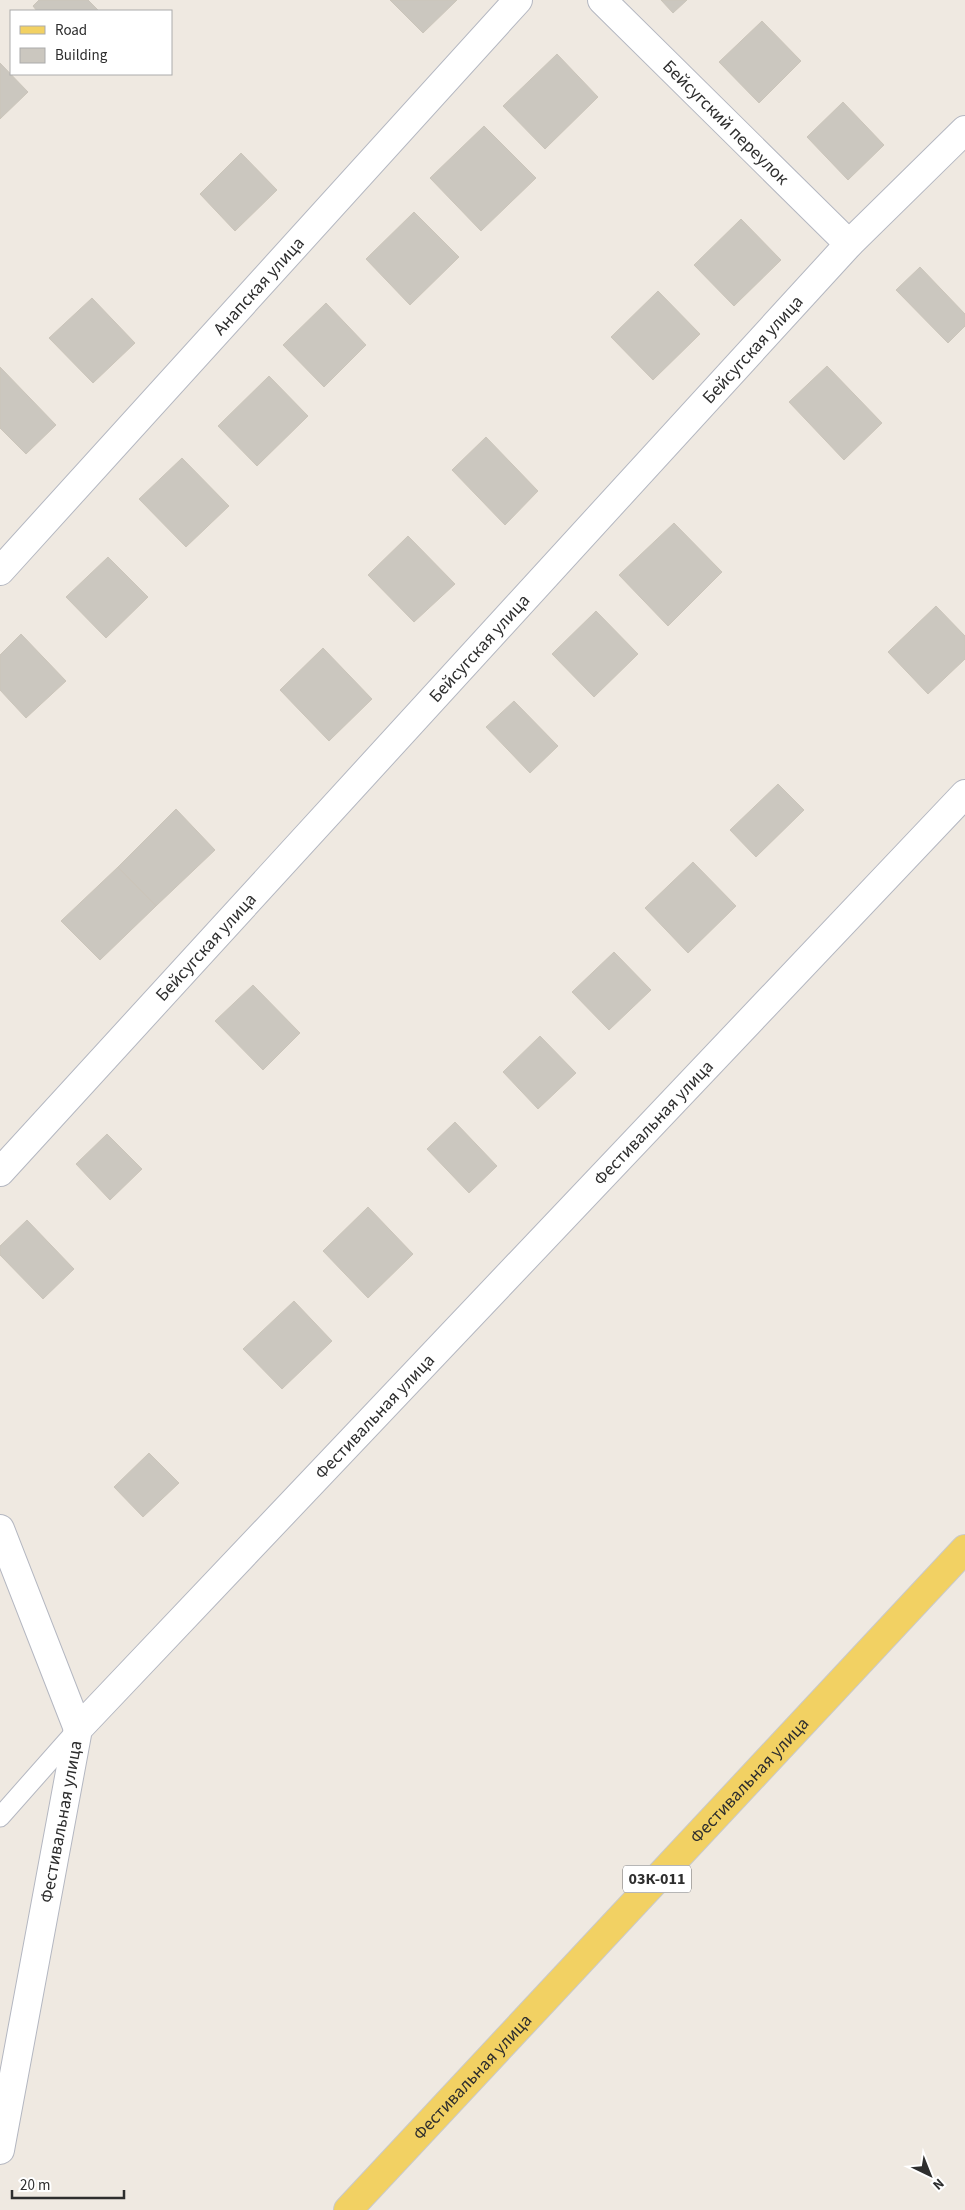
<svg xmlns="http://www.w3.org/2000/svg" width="965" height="2210" viewBox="0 0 965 2210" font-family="'Source Sans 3',sans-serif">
	<rect width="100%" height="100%" fill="#efe9e1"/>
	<!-- building -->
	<path fill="#cbc7bf" stroke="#cbc5ba" d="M39,0H88L99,11H37L33,6Z
		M390,0H457L423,33Z
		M661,0H687L673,13Z
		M762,21L801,61L759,103L719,62Z
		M557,54L598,97L545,149L503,106Z
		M0,63L28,92L0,119Z
		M843,102L884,145L848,180L807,137Z
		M484,126L536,178L481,231L430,178Z
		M241,153L277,190L235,231L200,194Z
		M414,212L459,257L410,305L366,259Z
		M741,219L781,260L734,306L694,265Z
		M920,267L965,314V326L948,343L896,290Z
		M658,291L700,334L653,380L611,337Z
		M92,298L135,343L93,383L49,338Z
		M326,303L366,345L324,387L283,345Z
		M827,366L882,423L844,460L789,402Z
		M0,367L56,425L26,454L0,428Z
		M269,376L308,416L257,466L218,426Z
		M486,437L538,491L505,525L452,470Z
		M182,458L229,506L186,547L139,499Z
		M674,523L722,572L668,626L619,575Z
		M408,536L455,584L414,622L368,575Z
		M108,557L148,597L106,638L66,597Z
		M936,606L965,636V659L928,694L888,652Z
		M596,611L638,654L594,697L552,654Z
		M21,634L66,681L26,718L0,690V655Z
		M323,648L372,699L329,741L280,690Z
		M514,701L558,746L530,773L486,727Z
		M778,784L804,810L756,857L730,830Z
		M176,809L215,850L156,906L118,867Z
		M693,862L736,906L688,953L645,908Z
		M118,867L156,906L100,960L61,921Z
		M614,952L651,990L609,1030L572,992Z
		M253,985L300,1033L263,1070L215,1021Z
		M540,1036L576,1073L538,1109L503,1072Z
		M455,1122L497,1166L469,1193L427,1149Z
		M107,1134L142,1169L110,1200L76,1164Z
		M368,1207L413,1254L368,1298L323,1251Z
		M27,1220L74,1269L43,1299L0,1255V1246Z
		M294,1301L332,1341L282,1389L243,1349Z
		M149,1453L179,1483L143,1517L114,1487Z"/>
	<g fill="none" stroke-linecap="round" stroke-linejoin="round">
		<!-- lane casing -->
		<g stroke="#b4b7c1" stroke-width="21">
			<path id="lane" d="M0,1817L77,1730"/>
		</g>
		<!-- street casing -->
		<g stroke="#b4b7c1" stroke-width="30">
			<g id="street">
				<path id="s1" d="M602,0L849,244"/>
				<path id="s2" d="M0,571L518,0"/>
				<path id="s3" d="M0,1172L849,244L965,130"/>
				<path d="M0,1529L78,1729"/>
				<path id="s4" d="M0,2150L78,1729L965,794"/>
			</g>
		</g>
		<!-- primary casing -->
		<g stroke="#c9c9c9" stroke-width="30">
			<g id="primary">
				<path id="s5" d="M348,2210L965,1549"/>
			</g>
		</g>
		<!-- lane -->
		<use href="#lane" stroke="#fff" stroke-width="19"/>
		<!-- street -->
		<use href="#street" stroke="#fff" stroke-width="28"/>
		<!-- primary -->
		<use href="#primary" stroke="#f2d163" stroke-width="28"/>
	</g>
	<g text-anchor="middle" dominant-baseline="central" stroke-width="4" stroke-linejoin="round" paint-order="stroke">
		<!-- shield labels -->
		<rect fill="#fff" stroke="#6d6d6d" stroke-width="1" x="623" y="1865.5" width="68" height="27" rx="4"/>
		<g font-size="16" font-weight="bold" fill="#2e2e2e">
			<text x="657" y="1879">03К-011</text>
		</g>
		<!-- street labels -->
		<g font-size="18" fill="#2e2e2e" stroke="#fff">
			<text stroke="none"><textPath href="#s1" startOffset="174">Бейсугский переулок</textPath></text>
			<text stroke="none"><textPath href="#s2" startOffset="385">Анапская улица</textPath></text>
			<text stroke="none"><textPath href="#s3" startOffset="1115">Бейсугская улица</textPath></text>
			<text stroke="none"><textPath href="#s3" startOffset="710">Бейсугская улица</textPath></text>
			<text stroke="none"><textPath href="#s3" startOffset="305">Бейсугская улица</textPath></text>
			<text stroke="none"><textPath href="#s4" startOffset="1264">Фестивальная улица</textPath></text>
			<text stroke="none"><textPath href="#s4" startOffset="859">Фестивальная улица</textPath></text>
			<text stroke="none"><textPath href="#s5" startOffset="588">Фестивальная улица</textPath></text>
			<text stroke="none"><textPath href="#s4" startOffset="334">Фестивальная улица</textPath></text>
			<text stroke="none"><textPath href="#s5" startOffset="182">Фестивальная улица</textPath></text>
		</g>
	</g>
	<!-- legend -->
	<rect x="10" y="10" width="162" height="65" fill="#ffffff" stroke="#ababab"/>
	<rect x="20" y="26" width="25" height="8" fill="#f2d163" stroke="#ababab"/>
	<text x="55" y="35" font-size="15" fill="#2e2e2e">Road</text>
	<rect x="20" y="48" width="25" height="15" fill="#cbc7bf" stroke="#ababab"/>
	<text x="55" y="60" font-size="15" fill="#2e2e2e">Building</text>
	<!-- north arrow -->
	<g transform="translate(930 2175) rotate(137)" stroke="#ffffff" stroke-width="4" paint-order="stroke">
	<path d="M0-4L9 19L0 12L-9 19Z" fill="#2e2e2e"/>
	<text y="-8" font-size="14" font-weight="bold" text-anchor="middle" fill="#2e2e2e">N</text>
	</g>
	<!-- scale -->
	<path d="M12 2190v8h112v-8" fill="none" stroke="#2e2e2e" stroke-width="2.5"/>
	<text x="20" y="2190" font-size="15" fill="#2e2e2e" stroke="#ffffff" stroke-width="4" paint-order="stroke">20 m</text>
</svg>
